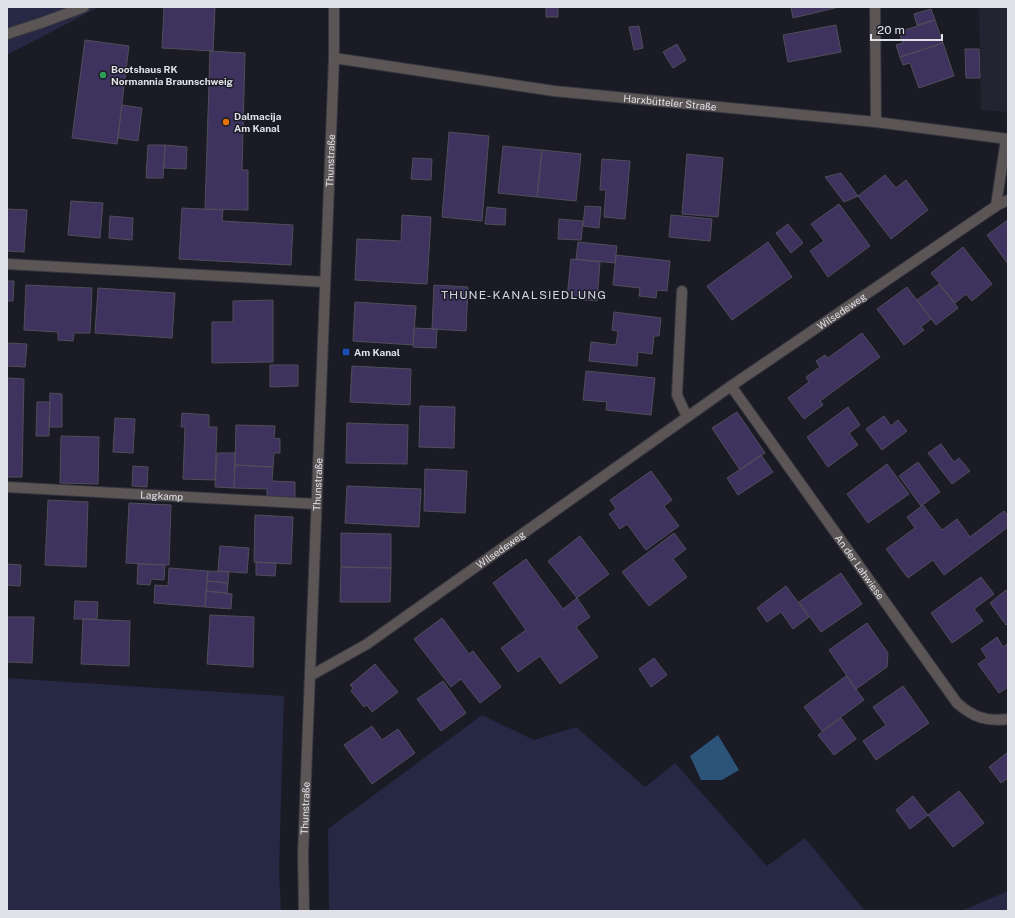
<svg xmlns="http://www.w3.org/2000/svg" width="1015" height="918" viewBox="0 0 1015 918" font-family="'Public Sans',sans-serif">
	<rect width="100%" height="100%" fill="#1a1b24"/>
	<!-- built -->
	<path fill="#222432" d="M979,7H1008V112L981,110Z"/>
	<!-- green -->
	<path fill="#262844" d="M7,7H99L7,55Z
		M7,678L284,696L279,871L281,911H7Z
		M482,715L534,740L576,727L645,787L675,763L767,866L805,838L865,911H329L328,829Z
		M1008,891V911H961Z"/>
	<!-- water -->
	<path fill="#2c5479" d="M718,735L739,770L722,780H701L690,756Z"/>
	<!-- building -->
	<path fill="#3e335f" stroke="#504e59" d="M164,7H215L213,51L162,48Z
		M546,7H558V17H546Z
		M791,7H839L793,18Z
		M931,9L935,20L917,25L914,14Z
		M935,20L943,43L900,57L896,45L903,43L899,32Z
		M836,25L841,52L788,62L783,35Z
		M639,26L643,48L634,50L629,27Z
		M85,40L129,46L117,144L72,138Z
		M943,43L954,76L919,88L910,63L903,65L900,57Z
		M677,44L686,60L673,68L663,52Z
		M965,49H979L980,78H966Z
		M210,51L245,53L242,170H248V210L205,209Z
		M122,105L142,108L138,141L118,138Z
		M449,132L489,136L482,221L442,217Z
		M148,145H165L163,178H146Z
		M165,145L187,147L186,169L164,168Z
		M503,146L542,150L537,197L498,193Z
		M542,150L581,154L576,201L537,197Z
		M687,154L723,158L718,217L682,214Z
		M413,158L432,159L431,180L411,179Z
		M602,159L630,161L625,219L604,217L606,190H600Z
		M841,173L858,196L844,202L825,177Z
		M885,175L896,188L906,180L928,210L891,239L858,196Z
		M71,201L103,203L100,238L68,235Z
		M839,204L870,246L828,277L810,251L824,241L811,224Z
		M585,206L601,207L599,228L583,226Z
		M487,207L506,209L505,225L485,224Z
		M182,208L223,210L222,221L293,225L291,265L179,259Z
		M7,209L27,210L24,252L7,251Z
		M402,215L431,217L427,284L355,280L357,239L401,241Z
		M671,215L712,219L710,241L669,237Z
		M110,216L133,218L132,240L109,238Z
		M559,219L583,221L581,240L558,239Z
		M1008,220V264L987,235Z
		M788,224L803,243L791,253L776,233Z
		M578,242L617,246L615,263L576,259Z
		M768,242L792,277L732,320L707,286Z
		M963,247L992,284L972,301L966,294L955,303L931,273Z
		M616,255L670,261L667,291L657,290L656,298L639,296L640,288L613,285Z
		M571,259L600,262L597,301L567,298Z
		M7,281H14L13,301H7Z
		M939,284L958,308L936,325L917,300Z
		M26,285L92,288L90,333H74L73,341L58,340V332L24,330Z
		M434,285L468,287L466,331L432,329Z
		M907,287L931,319L921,327L924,330L904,345L877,309Z
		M98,288L175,293L172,338L95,333Z
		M273,300V362L212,363V322H233V301Z
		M355,302L416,306L413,345L353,341Z
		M614,312L661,318L659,336H654L652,354L638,352L637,366L589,361L591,342L616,345L618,331L612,330Z
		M414,328L437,329L436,348L413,347Z
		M862,333L880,357L820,401L823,405L804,419L788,398L809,382L806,377L820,367L816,361L825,355L828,358Z
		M7,343L27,344L25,367L7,366Z
		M270,365H298V386L270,387Z
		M352,366L411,369L410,405L350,402Z
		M586,371L655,378L651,415L606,410L607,402L583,400Z
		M7,378L24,379L22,477H7Z
		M50,393L62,394V427H49Z
		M37,402H50L49,436H36Z
		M420,406L455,407L454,448L419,447Z
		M848,407L860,425L849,433L858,445L828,467L807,437Z
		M737,412L765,453L740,470L712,428Z
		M182,413L209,415V427H217L215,480L183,479L185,427H181Z
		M884,416L891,426L898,420L907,431L882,450L866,429Z
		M115,418L135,419L133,453L113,452Z
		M347,423L408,425L407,464L346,463Z
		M236,425L275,426L274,438L280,439V453H274L273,467L235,465Z
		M61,436L99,437L98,484L60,483Z
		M941,444L954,462L959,458L970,471L952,484L928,453Z
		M217,453H235L234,488L215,487Z
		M761,455L773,472L738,495L727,478Z
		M918,462L940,492L921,506L899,476Z
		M887,464L909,494L868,523L847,494Z
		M235,465L273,467L272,481L295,482V498L267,497V489L234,488Z
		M133,466L148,467L147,487L132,486Z
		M425,469L467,471L465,513L424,511Z
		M651,471L672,500L664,506L679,526L646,550L627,524L620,529L609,514L616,509L610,500Z
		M347,486L421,489L419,527L345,523Z
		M48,500L88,502L86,567L45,565Z
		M129,503L171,505L169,565L126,563Z
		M923,505L942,530L957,519L970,537L1004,511L1008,516V527L944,575L933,560L908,578L886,549L915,528L907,517Z
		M255,515L293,517L291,564L254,562Z
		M341,533L391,534V568L341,567Z
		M674,533L686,549L673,559L687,577L649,606L622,572Z
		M580,536L609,574L577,598L548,561Z
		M220,546L249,548L247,573L218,571Z
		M526,559L563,609L577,598L590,617L576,627L598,657L560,684L540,656L518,672L501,648L526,630L493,583Z
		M256,562L276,563L275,576L256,575Z
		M7,564L21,565L20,586L7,585Z
		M138,564L165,565L164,580L151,579L150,585L137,584Z
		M341,567L391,568L390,602H340Z
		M169,568L208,571L205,607L154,603L155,585L168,586Z
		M208,571L229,572L228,583L207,581Z
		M841,573L862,604L821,632L799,602Z
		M981,577L994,594L974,609L983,621L952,643L931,613Z
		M207,581L228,583L227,593L206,591Z
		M786,586L809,617L793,629L781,612L767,622L757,608Z
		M1006,590L1008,593V623L1006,625L990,603Z
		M206,591L232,594L231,609L205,607Z
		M75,601L98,602L97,619H74Z
		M210,615L254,617L253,667L207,664Z
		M7,617H34L32,663L7,662Z
		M442,618L469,654L473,651L501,687L480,703L461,679L451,687L414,639Z
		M83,619L130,621L129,666L81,664Z
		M867,623L888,653L887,667L856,689L829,650Z
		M997,637L1003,647L1008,643V687L999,693L978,664L987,658L981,649Z
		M654,658L667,675L651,687L639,669Z
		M375,664L398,692L372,712L367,705L364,707L351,691L353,688L350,685Z
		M846,676L864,700L822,731L804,707Z
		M443,681L466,713L441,731L417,699Z
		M903,686L929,723L876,760L863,741L886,725L873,707Z
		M841,718L856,739L834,755L818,735Z
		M372,726L382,740L398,729L415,753L372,784L344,745Z
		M1008,752V780L1007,779L1001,783L989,767Z
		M959,791L984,823L953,847L928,815Z
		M913,796L928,815L910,829L896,810Z"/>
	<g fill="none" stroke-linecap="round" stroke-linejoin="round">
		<!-- service casing -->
		<g stroke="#363740" stroke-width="12">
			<path id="service" d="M7,34L41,23L84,7"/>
		</g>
		<!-- minor casing -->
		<g stroke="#363740" stroke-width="12">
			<g id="minor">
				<path d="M875,7L876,122"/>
				<path d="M996,206L1006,139"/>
				<path d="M7,264L325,282"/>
				<path d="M682,291L677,395L687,417"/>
				<path id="s1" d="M731,386L957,703C973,717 986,722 1008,719"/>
				<path id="s2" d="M7,487L316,504"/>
				<path id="s3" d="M310,676L367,644L731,386L996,206L1008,200"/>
			</g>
		</g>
		<!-- tertiary casing -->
		<g stroke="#363740" stroke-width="12">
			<g id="tertiary">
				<path id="s4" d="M334,58L554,91L876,122L1008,139"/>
				<path id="s5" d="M304,911L303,854L334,58V7"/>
			</g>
		</g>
		<!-- service -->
		<use href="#service" stroke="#5b5555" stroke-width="10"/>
		<!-- minor -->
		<use href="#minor" stroke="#5b5555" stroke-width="10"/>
		<!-- tertiary -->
		<use href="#tertiary" stroke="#5b5555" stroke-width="10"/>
	</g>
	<!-- markers -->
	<circle fill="#2e9e5b" stroke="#1a1b24" stroke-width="1.5" cx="103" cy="75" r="4"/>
	<circle fill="#e8710a" stroke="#1a1b24" stroke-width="1.5" cx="226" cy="122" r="4"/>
	<rect fill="#1a4fb4" stroke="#1a1b24" stroke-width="1.5" x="342" y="348" width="8" height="8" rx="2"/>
	<g text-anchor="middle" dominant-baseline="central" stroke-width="3" stroke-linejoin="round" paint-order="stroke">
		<!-- poi labels -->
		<g font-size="10" font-weight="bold" fill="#e1e2e9" stroke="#1a1b24" text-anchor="start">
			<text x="111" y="69">Bootshaus RK<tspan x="111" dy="12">Normannia Braunschweig</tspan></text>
			<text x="234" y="116">Dalmacija<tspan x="234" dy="12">Am Kanal</tspan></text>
			<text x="354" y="352">Am Kanal</text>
		</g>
		<!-- street labels -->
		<g font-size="10" fill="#e1e2e9" stroke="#1a1b24">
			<text stroke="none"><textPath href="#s4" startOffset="339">Harxbütteler Straße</textPath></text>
			<text stroke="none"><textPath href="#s5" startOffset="751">Thunstraße</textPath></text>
			<text stroke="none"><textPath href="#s3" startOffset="645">Wilsedeweg</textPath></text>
			<text stroke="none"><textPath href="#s5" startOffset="427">Thunstraße</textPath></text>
			<text stroke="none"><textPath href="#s2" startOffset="155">Lagkamp</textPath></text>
			<text stroke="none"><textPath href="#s3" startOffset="229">Wilsedeweg</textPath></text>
			<text stroke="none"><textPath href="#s1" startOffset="222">An der Lahwiese</textPath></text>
			<text stroke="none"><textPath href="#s5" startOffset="103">Thunstraße</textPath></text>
		</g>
		<!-- quarter labels -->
		<g font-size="12" letter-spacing="1" fill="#d3d5e2" stroke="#1a1b24">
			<text x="524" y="295">THUNE-KANALSIEDLUNG</text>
		</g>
	</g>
	<!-- border -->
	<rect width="1015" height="918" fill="none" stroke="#e1e2e9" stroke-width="16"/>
	<!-- scale -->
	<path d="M871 34v6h71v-6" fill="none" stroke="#e1e2e9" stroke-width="2"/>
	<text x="877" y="34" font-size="12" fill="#e1e2e9" stroke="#1a1b24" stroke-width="3" paint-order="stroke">20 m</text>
</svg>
